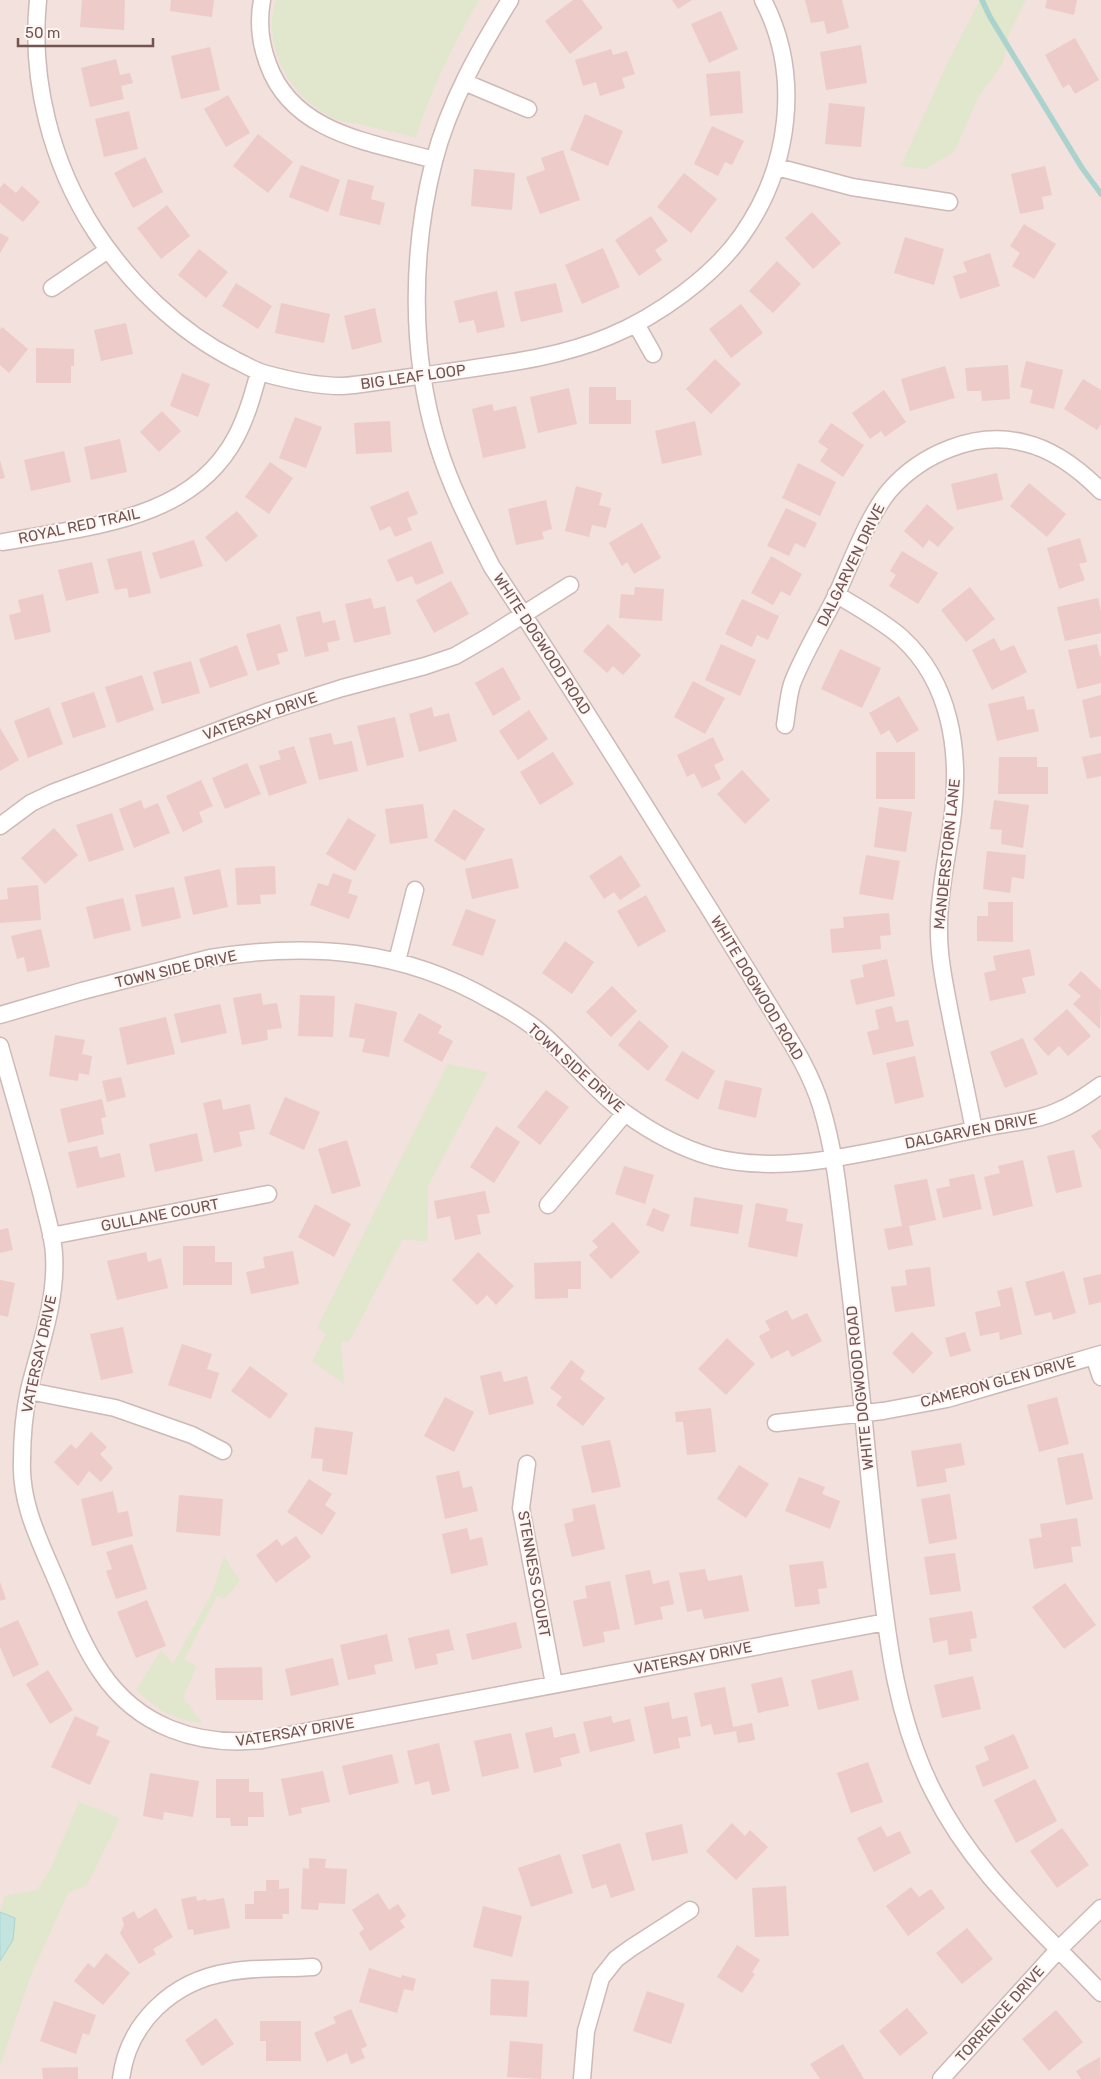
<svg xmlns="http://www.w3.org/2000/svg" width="1101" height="2079" viewBox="0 0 1101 2079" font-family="Rubik,sans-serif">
	<rect width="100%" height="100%" fill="#fbf1ed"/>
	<!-- residential -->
	<path fill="#f2e1dc" d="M0,0H1101V2079H0Z"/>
	<!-- green -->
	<path fill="#e0e7cc" d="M276,0H479C452,47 433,85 416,137C397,133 378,129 359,124C351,123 340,122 333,118C290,98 261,46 276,0Z
		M980,0H1026L1009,34L1003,63L978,98L954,152L925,169L901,166L947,64Z
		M448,1064L488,1072L428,1186L427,1242L403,1239L349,1342L341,1341L344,1384L312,1361L326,1334L317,1328Z
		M224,1556L240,1581L224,1599L217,1596L184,1660L197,1666L183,1697L202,1723C171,1719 159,1710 136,1690L161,1650L173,1664L212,1593Z
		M79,1802L120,1818L87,1885L68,1893L31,1975L0,2066V1961L13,1940L15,1919L0,1912L5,1896L37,1890L49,1872Z"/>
	<!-- water -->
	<path fill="#c3e3de" stroke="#abd3cd" d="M0,1912L15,1918L13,1940L0,1961Z"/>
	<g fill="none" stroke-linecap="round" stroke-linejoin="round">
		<!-- stream -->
		<path stroke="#abd3cd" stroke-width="5.5" d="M982,0L990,17L1082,168L1101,194"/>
	</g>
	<!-- building -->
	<path fill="#edcbc8" d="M82,0H125L124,30L80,27Z
		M171,0H214L212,17L170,11Z
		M573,0H582L603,28L570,54L545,21Z
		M672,0H692L678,9Z
		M805,0H842L849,28L827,34L824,21L811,23Z
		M1047,0H1077L1074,15L1045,8Z
		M721,11L738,49L709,63L691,24Z
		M1075,38L1099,80L1075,94L1069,84L1063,88L1045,55Z
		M861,45L867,83L826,90L820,52Z
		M210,47L220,90L181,99L171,56Z
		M611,49L613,55L627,51L635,74L622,78L625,88L600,96L596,82L583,86L575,60Z
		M116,59L120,75L130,73L133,83L121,86L124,99L90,107L81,68Z
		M740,71L743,113L710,116L706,74Z
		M228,95L250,133L226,147L204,109Z
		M829,103L865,107L861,147L825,144Z
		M129,111L138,149L104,157L95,119Z
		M585,114L623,131L608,166L570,150Z
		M712,126L744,141L732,165L725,162L718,176L694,164Z
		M258,134L293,162L268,193L233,166Z
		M563,150L580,200L540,214L526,177L545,170L541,158Z
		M145,157L163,192L133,208L114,173Z
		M301,165L340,180L328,212L289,197Z
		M1045,166L1052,195L1042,197L1044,209L1020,214L1011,174Z
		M474,169L515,173L512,210L471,206Z
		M684,173L717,199L691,233L657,207Z
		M348,179L374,186L371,199L385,203L380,225L339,215Z
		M4,183L16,193L22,186L40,202L23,222L0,203V188Z
		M167,205L190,236L161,259L137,228Z
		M812,212L841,243L813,269L785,238Z
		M651,216L668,241L655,250L662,260L639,276L615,240Z
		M1024,224L1056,244L1034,279L1012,266L1020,253L1010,246Z
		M0,233L9,238L0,253Z
		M905,237L944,249L934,285L894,273Z
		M603,248L620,287L582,304L565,265Z
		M199,249L228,272L206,298L178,275Z
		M990,253L1000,286L960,299L953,276L967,272L963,262Z
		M777,261L801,284L773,313L749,291Z
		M236,283L272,306L258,329L222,306Z
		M556,283L563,312L521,322L514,292Z
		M497,291L505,327L477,333L474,320L459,323L454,301Z
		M281,303L330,314L324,343L275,333Z
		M741,304L763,333L731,358L709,329Z
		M375,308L382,342L352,350L344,316Z
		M126,323L133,354L101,361L94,330Z
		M2,327L28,349L9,373L0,365V330Z
		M36,348L74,349V366H71V383H36Z
		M715,359L741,384L711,414L686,389Z
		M1026,361L1063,370L1054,409L1030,403L1033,390L1020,387Z
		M1008,365L1010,399L982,401L981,391H967L965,368Z
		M945,366L955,398L910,411L901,379Z
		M182,373L210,384L198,417L170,406Z
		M1083,379L1101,390V424L1097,430L1064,409Z
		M589,387H616V400H631V424H589Z
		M569,388L577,424L538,433L530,397Z
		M884,390L906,422L885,437L881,431L870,439L852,413Z
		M492,404L494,411L516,406L526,448L483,458L472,409Z
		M162,411L181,431L159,452L140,432Z
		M295,417L322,427L306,468L279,458Z
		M390,421L392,452L356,454L354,423Z
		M695,421L702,455L662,464L655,431Z
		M831,423L864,445L843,477L820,461L828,449L818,442Z
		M120,439L127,472L91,480L84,447Z
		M64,451L71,482L31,491L24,460Z
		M0,460L5,478L0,479Z
		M270,462L293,478L269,514L245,497Z
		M798,463L836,482L820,516L782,498Z
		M997,473L1003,500L957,510L951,484Z
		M1029,483L1066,514L1047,537L1010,506Z
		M576,486L602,493L599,505L611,508L606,528L592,525L589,537L565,531Z
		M408,491L418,514L407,518L412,530L395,537L390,526L380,531L370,507Z
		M546,500L552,529L542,532L544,539L516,545L508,509Z
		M927,504L954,528L938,547L929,540L923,548L904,531Z
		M786,508L817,523L805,548L795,543L789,556L767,546Z
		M237,511L258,536L226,562L205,537Z
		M642,523L661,558L634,574L627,562L622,566L609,543Z
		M1080,538L1087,562L1079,564L1085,580L1059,589L1047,548Z
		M194,540L203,566L160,579L152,553Z
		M431,541L444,573L416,585L412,576L397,582L387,560Z
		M141,551L151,593L129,598L127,588L115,590L107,559Z
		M902,551L938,573L918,604L889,586L896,575L890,571Z
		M771,556L802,574L790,596L781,591L773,605L751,593Z
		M92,562L99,593L66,601L58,570Z
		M451,581L469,614L434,633L416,600Z
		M635,587L664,589L662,621L619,618L621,594L634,595Z
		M970,587L995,619L966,642L941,610Z
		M43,594L51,632L15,640L9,615L21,612L18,600Z
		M371,598L374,609L385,606L391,634L354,643L345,604Z
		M1098,598L1101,611V633L1065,641L1057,607Z
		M742,599L779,616L768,640L757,635L752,647L725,634Z
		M320,611L323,623L335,620L340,640L327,643L329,651L305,657L296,617Z
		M280,624L288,651L277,654L280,664L257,671L246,634Z
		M608,624L641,655L623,675L613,666L607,673L583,651Z
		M994,638L1001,651L1014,645L1027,672L992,690L972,650Z
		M721,644L756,660L740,696L705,680Z
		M1097,644L1100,657L1101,656V683L1077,689L1068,650Z
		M237,645L248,675L210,688L199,659Z
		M840,649L881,668L862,708L821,689Z
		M191,661L200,693L162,704L153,672Z
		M503,667L521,699L493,716L475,683Z
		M142,675L154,710L117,723L105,687Z
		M693,681L725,698L705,734L674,717Z
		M94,692L106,727L73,738L61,703Z
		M1101,695V736L1090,738L1082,700Z
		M899,696L919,730L897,743L889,730L881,735L869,713Z
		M1024,696L1027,710L1034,709L1039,731L997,741L988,704Z
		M49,707L63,744L28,758L14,721Z
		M432,707L434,717L449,713L457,741L419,752L409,714Z
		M529,710L548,739L518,760L499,731Z
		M395,717L404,757L367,766L357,726Z
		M0,728L19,760L0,771Z
		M331,733L334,745L352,741L358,771L319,780L309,738Z
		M713,737L724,760L714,765L721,779L702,788L694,773L687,777L677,755Z
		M294,746L307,783L269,796L259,766L281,759L278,751Z
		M553,752L574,784L540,805L520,772Z
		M876,752H915V799H876Z
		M1101,753V776L1087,779L1082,757Z
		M999,757H1037V767H1048V794H998Z
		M247,763L261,794L225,809L212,778Z
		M742,770L770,800L745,824L717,794Z
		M201,780L213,806L199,812L203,822L183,832L166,796Z
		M141,800L144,809L158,803L170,833L134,848L119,809Z
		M994,800L1029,805L1023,848L1001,844L1002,830L990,829Z
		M423,804L428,838L390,844L385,809Z
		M879,807L912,812L906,852L874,847Z
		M454,809L485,829L465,861L434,841Z
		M112,813L124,850L89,862L76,825Z
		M348,818L376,835L355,871L326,854Z
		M54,828L78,855L45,884L21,858Z
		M987,851L1026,855L1024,879L1012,877L1010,893L983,889Z
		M621,855L641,886L620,900L614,892L604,899L589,876Z
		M866,855L900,861L893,900L859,894Z
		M512,858L519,888L472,899L465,869Z
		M275,866L276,894L260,895L261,904L237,905L235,868Z
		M220,869L228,907L193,915L184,877Z
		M333,873L352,880L348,893L358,896L349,919L310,905L318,883L328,886Z
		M38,885L41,920L0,923V900L8,899L7,888Z
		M174,887L181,918L142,927L135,895Z
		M646,895L666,931L638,947L617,911Z
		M123,898L131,930L94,939L86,907Z
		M988,902H1013V942L977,941V916H988Z
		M466,909L496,920L483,956L452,945Z
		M889,913L891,935L880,936L881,949L832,953L830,929L844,928L843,917Z
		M41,929L50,967L27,972L24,957L17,959L11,936Z
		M565,941L594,962L572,994L542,973Z
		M1030,949L1035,975L1022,978L1026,993L990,1001L984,973L996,970L993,956Z
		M887,959L895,996L856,1005L850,980L864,977L862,965Z
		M1081,971L1101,990L1100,1029L1073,1004L1081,996L1068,985Z
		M612,986L637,1011L611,1037L586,1012Z
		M261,993L263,1005L277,1003L282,1028L267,1030L268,1040L242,1045L233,998Z
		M300,995L335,996L333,1037L298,1036Z
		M355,1003L397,1012L389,1057L362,1052L365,1039L349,1037Z
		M220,1004L227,1033L181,1043L174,1014Z
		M892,1006L896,1022L908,1020L914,1046L873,1055L867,1032L879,1029L875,1010Z
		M1067,1009L1091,1036L1068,1056L1059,1046L1048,1056L1033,1039Z
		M419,1013L442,1026L438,1033L453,1041L442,1062L403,1041Z
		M166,1017L175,1054L127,1065L119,1028Z
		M639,1020L669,1046L648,1071L618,1045Z
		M55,1035L85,1040L82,1054L92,1056L89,1075L79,1073L78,1081L49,1076Z
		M1023,1038L1038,1074L1005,1088L990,1052Z
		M682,1051L715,1071L698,1100L665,1080Z
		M915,1056L924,1097L895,1104L886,1063Z
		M121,1077L126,1097L107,1102L102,1081Z
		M725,1080L762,1088L756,1118L718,1109Z
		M546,1090L569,1107L540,1145L517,1127Z
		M285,1097L320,1112L304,1150L269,1134Z
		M102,1099L106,1117L101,1118L104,1134L68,1143L60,1109Z
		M221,1099L223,1110L250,1104L255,1129L239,1132L242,1146L214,1153L203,1103Z
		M496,1126L520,1142L494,1183L470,1167Z
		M1101,1129V1150L1091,1136Z
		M197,1133L203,1161L155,1172L149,1144Z
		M347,1140L361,1186L332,1194L318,1149Z
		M97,1146L100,1158L120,1153L125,1177L77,1188L68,1152Z
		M1074,1150L1082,1187L1056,1193L1047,1156Z
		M1023,1160L1033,1206L993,1216L984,1177L1000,1173L998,1166Z
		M624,1166L654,1175L645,1204L615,1194Z
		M974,1174L982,1209L943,1218L936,1189L950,1186L949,1179Z
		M927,1179L936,1220L909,1226L913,1245L888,1250L884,1229L902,1226L894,1185Z
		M485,1191L490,1213L477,1215L481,1234L455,1240L450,1216L437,1219L434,1201Z
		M694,1197L743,1205L738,1234L690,1226Z
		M756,1203L788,1209L786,1221L803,1224L797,1257L748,1247Z
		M315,1204L351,1224L334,1257L298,1237Z
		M653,1208L670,1215L663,1232L646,1225Z
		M613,1222L640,1252L611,1279L589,1255L598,1247L592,1241Z
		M8,1228L13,1250L0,1253V1230Z
		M183,1246H215V1262H232V1285H183Z
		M293,1251L299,1284L251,1294L246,1272L265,1268L263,1257Z
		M146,1252L148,1262L161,1258L168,1288L117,1300L107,1261Z
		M478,1252L514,1286L496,1305L487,1295L477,1305L452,1280Z
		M581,1261V1289H568V1298L535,1299L534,1263Z
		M930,1267L935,1306L895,1312L891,1287L907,1285L905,1270Z
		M1064,1271L1076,1313L1053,1320L1051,1312L1035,1316L1025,1282Z
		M1101,1274V1302L1089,1305L1083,1278Z
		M0,1280L15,1283L8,1317L0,1315Z
		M1012,1287L1022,1334L1000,1340L999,1332L980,1336L975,1312L1001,1306L997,1291Z
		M787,1310L792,1320L807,1313L822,1341L792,1357L788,1350L771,1359L759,1336L770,1330L765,1321Z
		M123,1327L133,1373L101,1380L90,1334Z
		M912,1332L933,1353L913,1374L892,1353Z
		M965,1332L971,1351L950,1357L945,1338Z
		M727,1338L755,1364L726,1395L698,1369Z
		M182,1344L212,1354L207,1369L219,1373L211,1399L168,1385Z
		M571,1360L585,1371L580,1379L605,1398L583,1426L556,1405L562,1397L550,1388Z
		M250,1366L288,1394L270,1419L231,1391Z
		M501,1371L504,1382L527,1376L534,1404L489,1415L480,1376Z
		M445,1397L474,1412L454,1452L424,1436Z
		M1057,1397L1069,1444L1039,1452L1027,1405Z
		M711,1408L716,1452L687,1455L683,1422H676L675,1412Z
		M315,1427L353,1432L347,1475L322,1471L323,1459L311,1458Z
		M91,1432L107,1447L100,1454L113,1468L101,1482L89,1471L78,1486L54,1462L71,1444L76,1449Z
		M610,1440L621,1487L592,1493L581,1446Z
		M961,1443L965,1465L945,1469L947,1482L917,1487L911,1451Z
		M1083,1453L1093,1499L1066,1505L1057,1458Z
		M739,1465L769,1484L746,1518L717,1499Z
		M459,1471L463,1488L472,1486L478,1511L445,1519L436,1476Z
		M799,1477L825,1487L822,1494L840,1501L830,1529L785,1511Z
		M309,1479L332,1494L325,1505L336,1513L322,1535L287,1512Z
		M113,1491L118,1513L128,1511L133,1536L92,1546L81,1499Z
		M950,1494L957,1539L929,1544L921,1499Z
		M179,1495L223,1499L220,1536L176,1532Z
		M595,1504L605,1549L572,1557L564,1524L574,1521L572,1509Z
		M1077,1518L1081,1546L1071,1547L1073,1562L1034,1569L1029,1539L1042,1537L1040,1524Z
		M467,1528L470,1540L482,1537L488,1565L451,1574L442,1534Z
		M296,1536L311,1557L276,1583L256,1555L277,1539L282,1546Z
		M132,1544L147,1589L116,1599L106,1571L112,1569L106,1552Z
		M955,1553L961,1591L930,1595L924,1557Z
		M823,1561L827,1588L818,1589L820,1604L795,1607L789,1565Z
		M705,1569L708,1581L742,1575L749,1611L704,1619L702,1609L687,1612L679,1573Z
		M650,1570L653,1584L669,1580L674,1604L660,1607L663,1619L635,1625L625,1575Z
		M610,1581L620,1629L603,1632L605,1642L583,1647L573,1601L587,1598L585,1586Z
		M0,1582L6,1599L0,1601Z
		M1065,1583L1096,1625L1064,1649L1032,1607Z
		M147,1600L166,1646L136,1658L117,1612Z
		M972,1611L977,1638L970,1639L972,1651L949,1655L947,1640L933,1643L929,1618Z
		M18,1620L39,1665L13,1677L0,1647V1628Z
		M516,1622L522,1648L472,1660L466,1634Z
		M449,1629L454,1650L436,1654L438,1664L415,1669L408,1638Z
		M387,1634L393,1661L374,1665L376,1674L348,1680L340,1645Z
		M333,1658L339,1685L291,1696L285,1669Z
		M262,1667L263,1700H216L215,1668Z
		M48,1670L73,1710L50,1724L26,1684Z
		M852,1670L859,1700L818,1710L811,1680Z
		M973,1676L981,1709L942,1718L934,1685Z
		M782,1677L789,1706L758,1713L751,1684Z
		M725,1687L733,1727L752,1723L755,1740L738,1743L736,1731L714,1735L711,1724L701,1727L694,1693Z
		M669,1702L672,1719L687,1716L691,1736L678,1738L680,1748L654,1754L644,1707Z
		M75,1716L99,1727L96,1735L110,1741L90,1785L51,1767Z
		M611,1716L613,1723L630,1719L635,1741L590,1752L583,1722Z
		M552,1727L554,1738L575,1733L580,1753L560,1758L562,1766L534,1773L525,1733Z
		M511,1733L519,1768L482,1777L474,1741Z
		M1014,1734L1029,1768L983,1787L975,1766L989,1760L984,1747Z
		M439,1743L450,1791L432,1795L429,1781L415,1785L407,1751Z
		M392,1754L399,1783L349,1795L342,1766Z
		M868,1762L883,1802L851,1813L837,1773Z
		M323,1771L330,1802L301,1808L302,1813L289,1816L281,1779Z
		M150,1773L199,1781L193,1817L164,1812L163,1820L143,1816Z
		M216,1779H249V1792H263L264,1817H248V1826H231L230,1818H216Z
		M1035,1779L1057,1821L1016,1843L994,1800Z
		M732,1823L745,1836L750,1830L768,1847L736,1880L706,1851Z
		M682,1824L688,1853L652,1861L645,1833Z
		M881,1826L887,1837L900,1831L911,1853L874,1872L857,1838Z
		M1062,1828L1089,1865L1057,1888L1030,1851Z
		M620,1843L635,1890L611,1898L606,1884L592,1889L582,1855Z
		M560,1854L573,1893L531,1907L518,1868Z
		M309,1858L326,1859L325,1868L347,1869L345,1904L319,1903L318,1910L301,1909L303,1868L309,1869Z
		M266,1880H279V1889L289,1888V1914H282L283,1919H245V1904H254V1891H266Z
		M786,1886L789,1936L755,1937L752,1888Z
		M911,1887L919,1897L931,1889L945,1908L908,1936L886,1906Z
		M378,1893L389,1910L398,1904L406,1916L400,1921L405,1927L370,1951L359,1933L364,1929L352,1910Z
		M196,1896L197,1901L206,1899L207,1901L224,1898L230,1928L194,1935L193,1929L188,1930L181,1899Z
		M483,1906L522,1916L512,1957L473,1947Z
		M156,1908L173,1937L153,1949L156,1954L139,1964L120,1933L124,1925L122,1918L134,1911L138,1919Z
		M967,1928L993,1959L962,1984L936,1953Z
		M737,1945L760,1960L752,1972L755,1974L742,1993L717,1977Z
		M106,1953L130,1973L103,2005L74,1981L88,1963L94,1968Z
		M369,1968L401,1978L402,1975L416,1979L413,1991L404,1989L397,2013L359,2002Z
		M491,1979L529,1981L527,2017L490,2015Z
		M647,1991L685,2004L671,2044L633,2031Z
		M54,2001L96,2015L89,2035L83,2033L76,2054L40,2041Z
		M907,2008L928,2033L900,2056L879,2031Z
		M351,2009L367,2046L361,2049L365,2058L351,2064L347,2053L327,2062L314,2033L336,2023L333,2017Z
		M1056,2010L1083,2042L1049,2071L1022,2039Z
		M216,2018L234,2044L202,2066L185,2040Z
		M260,2021H301V2061H266V2041H260Z
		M510,2041L543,2044L541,2079L507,2077Z
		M843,2044L864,2079H820L810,2064Z
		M1100,2057L1101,2079H1081L1076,2071Z
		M78,2067V2079H43L42,2068Z"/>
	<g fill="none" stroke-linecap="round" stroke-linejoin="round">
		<!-- minor casing -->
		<g stroke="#ceb9b6" stroke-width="19">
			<path id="minor" d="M38,0C30,80 51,163 95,231C130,284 178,331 235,360C244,364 253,370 263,373C288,380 316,386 342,386C361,385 379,381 398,379C414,376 430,375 447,372C502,364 558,358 610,336C656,317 713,277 742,235C790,167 802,75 763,0
				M262,0C258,22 260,43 268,64C293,134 371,142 434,160
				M510,0C479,50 449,103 434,161C411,251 410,353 437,442C450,486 471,526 492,567C566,678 636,792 707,905C728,939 749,973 770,1007C789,1039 810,1070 821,1106C836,1155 840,1206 846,1256C859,1359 867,1463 879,1567C888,1644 897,1720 933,1791C974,1874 1039,1927 1101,1993
				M464,82L528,109
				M777,167L852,187L949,202
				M52,288L108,250
				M636,324L653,354
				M3,542C87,526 191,522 236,437C247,416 253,394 259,372
				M836,594C858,608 883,621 902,638C951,683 960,751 953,813C949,850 939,888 939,925C938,958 946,991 952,1023C959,1058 967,1094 974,1130
				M785,725C787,712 788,697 792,684C803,655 822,624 836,596C851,563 867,518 889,491C921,454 976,430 1025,443C1055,450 1080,470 1101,491
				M0,826L31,803L52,793L270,711L342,688L425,666L455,656L488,637L570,585
				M397,961L415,890
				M0,1015L82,991L210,958C311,942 403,949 492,1001C509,1010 526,1020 541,1033C570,1058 594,1090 625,1113C651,1132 681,1148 712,1157C783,1175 857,1154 928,1140C950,1135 972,1130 994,1126C1016,1122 1039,1120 1060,1110C1075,1104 1088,1094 1101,1085
				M0,1046C14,1096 29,1146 42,1196C46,1215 53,1235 54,1254C57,1301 40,1345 29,1390C24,1413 22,1437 22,1461C20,1502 39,1540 55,1577C69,1609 81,1643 101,1672C138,1727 198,1747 262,1740L886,1622
				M548,1205L625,1113
				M51,1236L268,1194
				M1094,1356L1101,1377
				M29,1391L115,1408L192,1435L223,1451
				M776,1423L883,1411L947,1399L1101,1354
				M527,1464L521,1508L554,1684
				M121,2079C128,2022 173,1981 229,1972C256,1967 286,1969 313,1967
				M582,2079L586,2031L601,1978L616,1959L631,1948L690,1910
				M941,2079L1059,1949L1101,1908"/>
		</g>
		<!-- minor -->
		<use href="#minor" stroke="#fff" stroke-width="16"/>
	</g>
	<g text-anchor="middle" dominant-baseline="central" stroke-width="4" stroke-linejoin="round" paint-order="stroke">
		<!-- street labels -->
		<g font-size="15" fill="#745452" stroke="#fdf6f3">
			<text transform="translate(413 377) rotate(-8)">BIG LEAF LOOP</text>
			<text transform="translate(79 526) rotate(-12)">ROYAL RED TRAIL</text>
			<text transform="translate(851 565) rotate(-64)">DALGARVEN DRIVE</text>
			<text transform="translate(542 644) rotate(57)">WHITE DOGWOOD ROAD</text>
			<text transform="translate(260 716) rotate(-19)">VATERSAY DRIVE</text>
			<text transform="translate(947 854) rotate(-84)">MANDERSTORN LANE</text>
			<text transform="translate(176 969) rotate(-13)">TOWN SIDE DRIVE</text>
			<text transform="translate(757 988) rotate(59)">WHITE DOGWOOD ROAD</text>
			<text transform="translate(576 1068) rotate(42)">TOWN SIDE DRIVE</text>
			<text transform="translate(971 1131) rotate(-11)">DALGARVEN DRIVE</text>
			<text transform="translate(160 1215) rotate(-11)">GULLANE COURT</text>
			<text transform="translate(39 1354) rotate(-78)">VATERSAY DRIVE</text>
			<text transform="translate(998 1382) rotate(-15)">CAMERON GLEN DRIVE</text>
			<text transform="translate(860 1388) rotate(-96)">WHITE DOGWOOD ROAD</text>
			<text transform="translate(534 1574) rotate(80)">STENNESS COURT</text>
			<text transform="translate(693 1658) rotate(-11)">VATERSAY DRIVE</text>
			<text transform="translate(295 1732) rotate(-9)">VATERSAY DRIVE</text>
			<text transform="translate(1000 2014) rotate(-48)">TORRENCE DRIVE</text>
		</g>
	</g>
	<!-- scale -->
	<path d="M18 38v8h135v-8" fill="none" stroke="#745452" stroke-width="2.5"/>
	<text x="25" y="38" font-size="15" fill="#745452" stroke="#fdf6f3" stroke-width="4" paint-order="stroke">50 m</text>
</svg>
